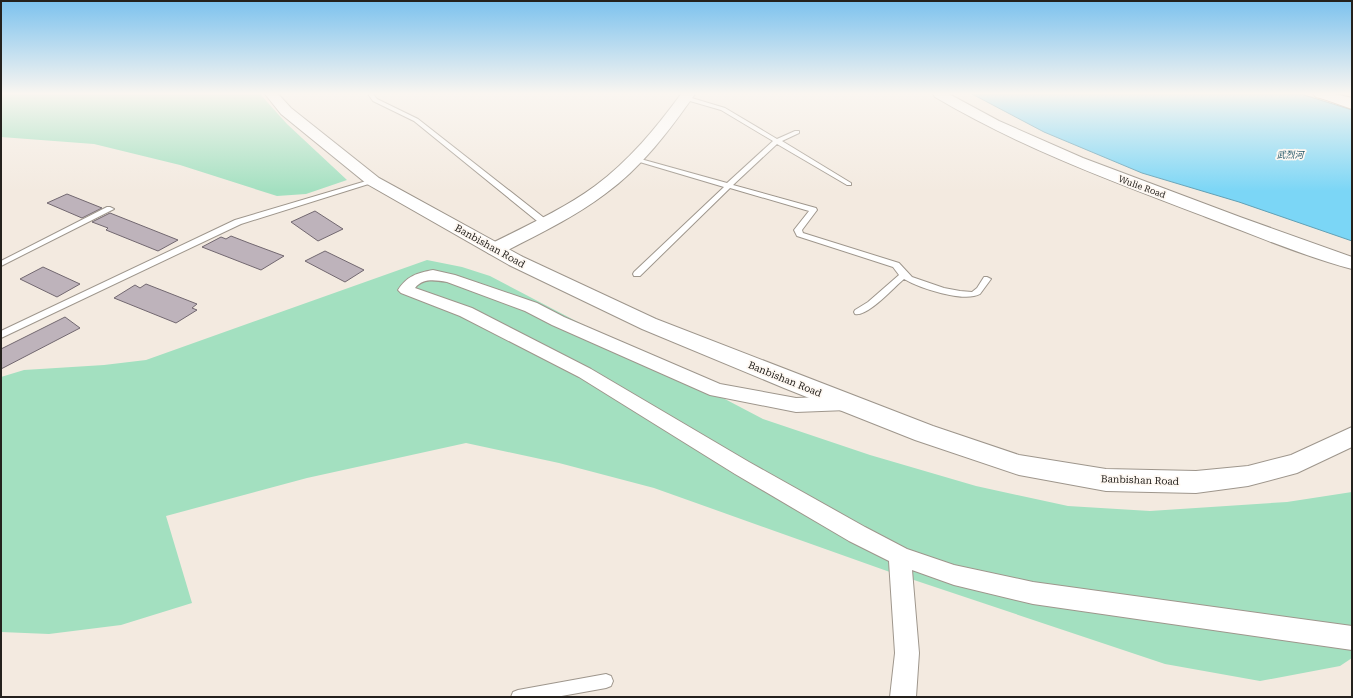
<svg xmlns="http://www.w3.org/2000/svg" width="1353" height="698" viewBox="0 0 1353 698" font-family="'Roboto Serif','Noto Sans SC',serif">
	<rect width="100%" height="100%" fill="#f3eae0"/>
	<!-- green -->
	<path fill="#a3e0c0" d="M1,94H260L287,124L347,180L306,194L277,196L180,165L94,144L1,137Z
		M427,260L462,267L490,276L763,419L870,455L976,486L1068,506L1150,511L1287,502L1352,492V658L1340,666L1260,681L1165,664L887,571L654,488L559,463L466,443L307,478L166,516L192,603L121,625L49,634L1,632V377L24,370L104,365L146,360Z"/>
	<!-- water -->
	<path fill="#7bd6f6" stroke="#61a0b5" d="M972,94H1301L1352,110V241L1239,202L1142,173L1044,132Z"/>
	<!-- building -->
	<path fill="#beb3bb" stroke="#726870" d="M67,194L102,208L82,218L47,203Z
		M315,211L343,229L318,241L291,222Z
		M110,213L178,240L158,251L106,230L108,228L92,222Z
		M231,236L249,243L284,256L261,270L202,247L221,237L226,239Z
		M325,251L364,270L345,282L305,261Z
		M43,267L80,284L57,297L20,279Z
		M146,284L197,304L192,308L197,310L176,323L114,298L135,285L140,288Z
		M65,317L80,328L1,369V349Z"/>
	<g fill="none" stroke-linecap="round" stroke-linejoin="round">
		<!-- service casing -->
		<g stroke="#9e968c" stroke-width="2">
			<path id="service" d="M368,94H373L377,99L418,119L548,221V225H542L414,121L373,101Z
				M685,96L725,108L777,139L795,131H799V133L782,141L851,183V185H847L777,144L733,185L816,208L817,210L802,230L803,233L899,263L912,277L944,288L960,291L972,292L977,288L984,277H987L991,279L980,294C964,303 919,288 904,279C894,287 868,317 855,314L854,312L855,310L868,302L899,275L893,267L797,236L794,230L809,211L730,188L640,276H634L633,274L634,272L724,187L633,160V158H637L727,183L773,141L721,110L683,99L682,98Z
				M373,179L375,180V182L241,224L1,338V331L235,220Z
				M107,207H110L114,209L1,266V261Z
				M606,674L611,676L613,681L611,686L606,688L556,697H511L513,692L518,690Z"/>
		</g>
		<!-- minor casing -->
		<g stroke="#9e968c" stroke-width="2">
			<path id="minor" d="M1314,94H1328L1352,102V109L1315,96Z
				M433,270L455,275L537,303L564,317L720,384L796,398L847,396L854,398L856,403L854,408L847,410L796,412L710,395L552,325L525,311L447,282C435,280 423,278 415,288L472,308L591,369L749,462L865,527L907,549L954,565L1033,582L1352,626V650L1033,604L954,585L912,570L919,653L916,697H890L895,653L889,561L849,541L735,474L579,377L460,316L401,293L398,290C407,276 417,273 433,270Z"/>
		</g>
		<!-- tertiary casing -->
		<g stroke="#9e968c" stroke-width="2">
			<path id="tertiary" d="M681,94H695C669,131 642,167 605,194C573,218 537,235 502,253L495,255L488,253L486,249L488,245C524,227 562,210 595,186C629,161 656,128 681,94Z"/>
		</g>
		<!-- secondary casing -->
		<g stroke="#9e968c" stroke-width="2">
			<path id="secondary" d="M933,94H949L999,121L1083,158L1240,217L1352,257V269C1303,256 1254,235 1206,217C1114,182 1021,148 935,97Z
				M1314,94H1335L1352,98V106L1316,97Z"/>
		</g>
		<!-- primary casing -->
		<g stroke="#9e968c" stroke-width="2">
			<path id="primary" d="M265,94H278L291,108L379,178L523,257L656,319L933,426L1019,455L1106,469L1196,471L1248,466L1291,455L1352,427V447L1297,473L1248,486L1196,493L1106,491L1019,475L915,440L784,388L642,329L509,265L367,184L281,114Z"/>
		</g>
		<!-- service -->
		<use href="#service" fill="#fff" fill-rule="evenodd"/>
		<!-- minor -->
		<use href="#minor" fill="#fff" fill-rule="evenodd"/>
		<!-- tertiary -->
		<use href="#tertiary" fill="#fff" fill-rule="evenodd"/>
		<!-- secondary -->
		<use href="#secondary" fill="#fff" fill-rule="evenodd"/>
		<!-- primary -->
		<use href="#primary" fill="#fff" fill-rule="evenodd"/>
	</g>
	<!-- sky -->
	<linearGradient id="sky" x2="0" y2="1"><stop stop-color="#7cc2ee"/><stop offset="0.49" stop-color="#faf6f1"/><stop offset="1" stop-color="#faf6f1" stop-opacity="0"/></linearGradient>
	<rect width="1353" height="191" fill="url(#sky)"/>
	<g text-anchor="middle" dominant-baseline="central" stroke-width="3.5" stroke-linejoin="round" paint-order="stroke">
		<!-- far-water labels -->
		<g font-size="9" font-style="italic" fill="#255869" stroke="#fef8f2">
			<text x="1290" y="155">武烈河</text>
		</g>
		<!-- far-street labels -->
		<g font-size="9" fill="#24211d" stroke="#fef8f2">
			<text transform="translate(1142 187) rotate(20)">Wulie Road</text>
		</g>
		<!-- street labels -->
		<g font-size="10" fill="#24211d" stroke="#fef8f2">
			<text transform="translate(490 246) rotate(29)">Banbishan Road</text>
			<text transform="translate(785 379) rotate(22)">Banbishan Road</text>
			<text transform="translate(1140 480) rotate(2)">Banbishan Road</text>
		</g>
	</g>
	<!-- border -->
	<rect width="1353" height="698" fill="none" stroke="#24211d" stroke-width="4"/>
</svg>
